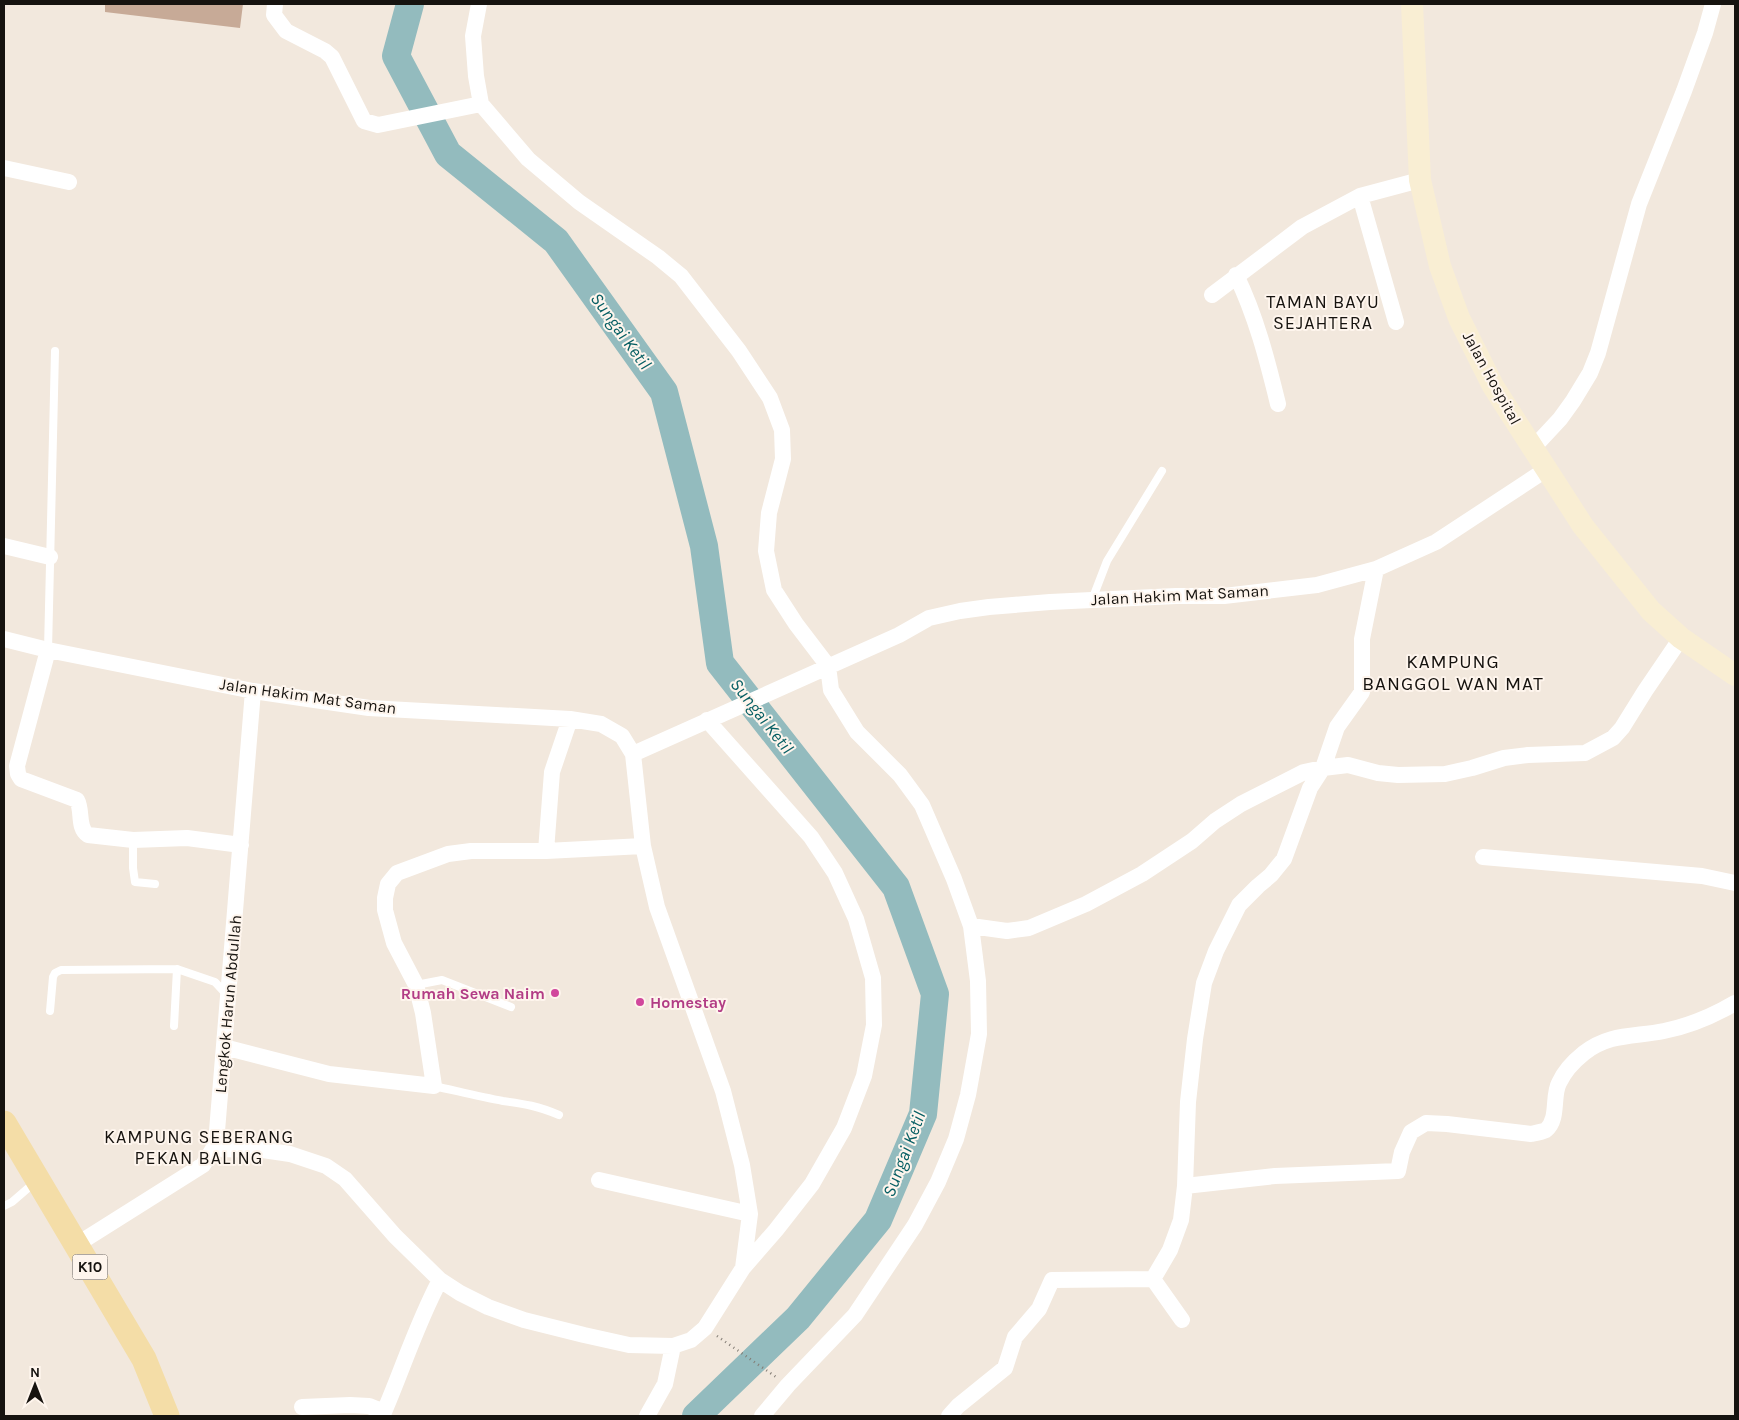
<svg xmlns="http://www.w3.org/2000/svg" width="1739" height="1420" viewBox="0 0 1739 1420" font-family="Karla,sans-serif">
	<rect width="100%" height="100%" fill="#f2e8dd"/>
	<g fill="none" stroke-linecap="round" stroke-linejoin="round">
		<!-- river -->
		<path stroke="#93bbbe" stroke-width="28" d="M410,4L396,56L448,154L556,241L664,392L704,546L720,663L896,887L935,994L923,1114L878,1220L798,1318L696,1416"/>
	</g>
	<!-- building -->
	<path fill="#c7aa97" d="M105,4H243L240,28L105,12Z"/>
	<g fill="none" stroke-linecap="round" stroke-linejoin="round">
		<!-- path -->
		<path stroke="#827c74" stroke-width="2.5" stroke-dasharray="1 4" stroke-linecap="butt" d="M717,1336L776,1377"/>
		<!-- lane -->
		<path stroke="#fff" stroke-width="8" d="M1092,600L1107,561L1162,471
			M48,650L55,351
			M133,840V868L135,882L155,884
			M416,985L442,980L511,1007
			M50,1011L53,977L55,973L61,970L177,969L215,982L227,995
			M174,1026L177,969
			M434,1086C457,1091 480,1097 503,1101C525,1104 538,1106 559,1115
			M4,1206L12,1202L34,1183"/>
		<!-- street -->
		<path stroke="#fff" stroke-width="16" d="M275,4L274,15L286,31L325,51L332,57L364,121L378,125L481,104
			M479,4L473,36L476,76L481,104L528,159L579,202L658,257L681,276L739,351L770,398L782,430L783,459L769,513L766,551L774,590L796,624L828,666L831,690L857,732L900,775L922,805L954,879L971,926L978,981L979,1034L968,1095L956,1139L938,1182L915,1225L855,1315L788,1385L762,1416
			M4,168L69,182
			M1360,196L1396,322
			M1236,275C1256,316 1267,359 1278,404
			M1212,295L1302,227L1360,196L1420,180
			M1533,448L1560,419L1573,401L1590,373L1598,353L1639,204L1684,91L1705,33L1713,4
			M4,546L50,557
			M4,639L48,650L253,691L369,708L570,719L601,724L622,736L633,754L643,846L657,907L723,1091L742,1165L750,1214L743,1268L705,1328L691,1340L673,1346L629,1345L584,1335L524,1320L488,1307L460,1293L440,1280L395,1236L345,1179L326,1166L290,1154L263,1150L213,1149
			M48,650L17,766L18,774L21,779L77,800C83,811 77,828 88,835L133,840L187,838L241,845
			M707,720L811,837L835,873L856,919L873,978L874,1025L864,1076L844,1128L812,1184L776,1230L743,1268
			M633,754L899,635L929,618L960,611L989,607L1050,602L1176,596H1224L1317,585L1376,569L1436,542L1547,469
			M546,851L552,772L570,719
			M1483,857L1702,876L1735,883
			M971,926L1007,931L1029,928L1086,904L1142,874L1192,841L1215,821L1241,804L1304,772L1323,768L1348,765L1378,773L1398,775L1445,774L1472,768L1504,758L1528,755L1585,753L1613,738L1622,728L1645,691L1681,638
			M224,1047L329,1074L434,1086L423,1013L416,985L394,943L385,910V898L388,884L397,873L448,854L471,851H546L643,846
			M599,1180L750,1214
			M1185,1186L1275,1176L1398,1171L1402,1152L1411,1132L1426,1123L1447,1124L1531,1134C1536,1133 1542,1132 1546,1130C1559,1119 1552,1096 1559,1083C1564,1072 1574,1061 1584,1053C1610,1033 1634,1037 1664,1031C1689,1026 1713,1016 1735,1003
			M76,1245L203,1165L213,1149L217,1131L253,691
			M1182,1320L1153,1279L1170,1250L1181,1220L1185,1186L1188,1102L1195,1039L1204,983L1216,951L1239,905L1258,886L1271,875L1284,859L1310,788L1323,768L1337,727L1362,692V639L1376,569
			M302,1407L350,1405L369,1406L384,1412C403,1368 417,1323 440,1280
			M647,1416L665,1384L673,1346
			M949,1416L958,1406L1005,1368L1015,1337L1039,1309L1052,1280L1153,1279"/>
		<!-- secondary -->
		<path stroke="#f9eed3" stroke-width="22" d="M1412,4L1420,180L1440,266L1459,318L1493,386L1583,526L1651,611L1681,638L1735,675"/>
		<!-- primary -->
		<path stroke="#f4dda7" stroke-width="25" d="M4,1123L144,1359L167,1416"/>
	</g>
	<!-- markers -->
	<g fill="#d1479c" stroke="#fef5ed" stroke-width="2">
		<circle cx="555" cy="993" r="5"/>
		<circle cx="640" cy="1002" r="5"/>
	</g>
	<g text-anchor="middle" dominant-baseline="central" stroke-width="4" stroke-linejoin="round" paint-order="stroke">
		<!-- shield labels -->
		<rect fill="#fef5ed" stroke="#5c5752" stroke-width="1" x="72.5" y="1254.5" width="35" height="25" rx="4"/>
		<g font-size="15" font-weight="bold" fill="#16130f">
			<text x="90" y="1267">K10</text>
		</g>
		<!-- street labels -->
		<g font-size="16" fill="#16130f" stroke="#fef5ed">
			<text transform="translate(1492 378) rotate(61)">Jalan Hospital</text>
			<text transform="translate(1180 595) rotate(-3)">Jalan Hakim Mat Saman</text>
			<text transform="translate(308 696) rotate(8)">Jalan Hakim Mat Saman</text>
			<text transform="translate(228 1004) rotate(-85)">Lengkok Harun Abdullah</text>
		</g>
		<!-- hotel labels -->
		<g font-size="16" font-weight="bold" fill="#b23c85" stroke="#fef5ed" text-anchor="end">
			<text x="545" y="993">Rumah Sewa Naim</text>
			<text x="650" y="1002" text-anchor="start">Homestay</text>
		</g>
		<!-- neighbourhood labels -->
		<g font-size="18" letter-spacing="1" fill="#16130f" stroke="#fef5ed">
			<text x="1323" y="302">TAMAN BAYU<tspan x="1323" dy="21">SEJAHTERA</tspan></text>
			<text x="199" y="1137">KAMPUNG SEBERANG<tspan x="199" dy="21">PEKAN BALING</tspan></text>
		</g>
		<!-- water labels -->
		<g font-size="18" font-style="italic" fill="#065e63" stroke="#fef5ed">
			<text transform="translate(621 331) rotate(54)">Sungai Ketil</text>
			<text transform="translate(762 716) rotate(52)">Sungai Ketil</text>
			<text transform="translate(904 1154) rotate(-69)">Sungai Ketil</text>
		</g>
		<!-- quarter labels -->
		<g font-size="19" letter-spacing="1" fill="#16130f" stroke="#fef5ed">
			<text x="1453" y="662">KAMPUNG<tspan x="1453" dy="22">BANGGOL WAN MAT</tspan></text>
		</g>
	</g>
	<!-- border -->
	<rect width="1739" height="1420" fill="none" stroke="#16130f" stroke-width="10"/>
	<!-- north arrow -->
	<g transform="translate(35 1385)" stroke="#fef5ed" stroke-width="4" paint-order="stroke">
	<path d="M0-4L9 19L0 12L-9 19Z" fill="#16130f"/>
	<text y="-8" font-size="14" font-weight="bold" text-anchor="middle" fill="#16130f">N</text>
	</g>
</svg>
